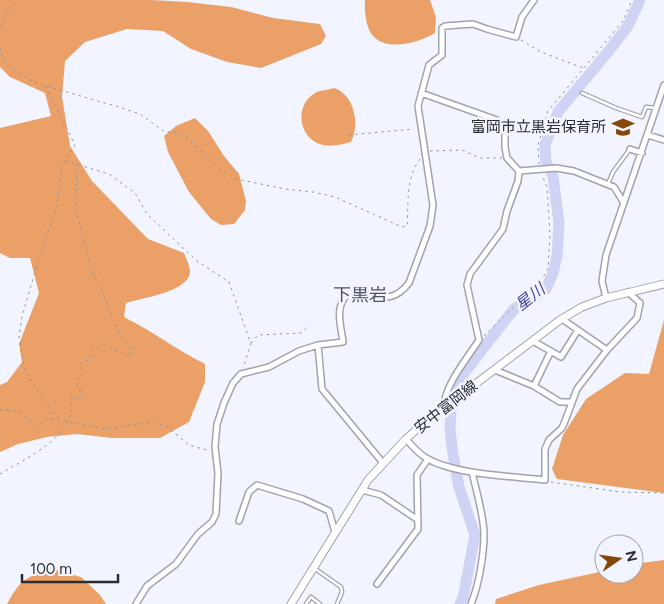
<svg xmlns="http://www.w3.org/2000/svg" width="664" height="604" viewBox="0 0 664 604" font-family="Figtree,'Noto Sans JP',sans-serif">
	<rect width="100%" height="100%" fill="#f2f4ff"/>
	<!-- forest -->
	<path fill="#eaa067" d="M0,0H151L187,2L231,7L273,18L320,24L326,36L321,44L261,68L227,62L191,49L163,31L127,29L85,42L65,61L62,97L70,146L92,181L148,239L184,253C186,258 190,266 190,272C189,292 141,298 126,303L124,317C152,331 177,350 205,364V382L189,422L160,438H112L77,434L47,437L18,444L0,452V385L7,382L22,362L19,344L39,293L30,258H10L0,253V128L51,116L45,93L10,77L0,67Z
		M365,0H430L436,17L435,33C420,42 390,51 375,38C366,31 364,10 365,0Z
		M334,88C355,95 360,125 351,142C340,145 328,148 317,143C297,133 296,104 315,93C320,90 328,90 334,88Z
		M195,118L208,131L224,156L239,174L246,201L245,210L234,224L221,225L211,219L189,192L168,152L164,136L176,126Z
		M664,320V493L557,479L552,469L563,435L586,399L625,373L649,374Z
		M664,560V604H495L496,599L539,585L604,571V574H634V564Z
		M56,570L81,577L100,595L106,604H7C21,578 28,575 56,570Z"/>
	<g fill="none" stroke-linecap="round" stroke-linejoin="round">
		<!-- river -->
		<path stroke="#cfd4f5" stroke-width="11" d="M460,604L463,598L475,535L459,487L453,454L450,430L451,409L464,373L514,309L546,289L553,273L557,256L559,223L553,176L546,162L545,145L558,112L607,53L628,26L640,0"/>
		<!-- lane casing -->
		<g stroke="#a1a3ad" stroke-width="5">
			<path id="lane" d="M582,93L616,108L642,117L646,107L656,108
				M608,184L613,172L630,149
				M314,568L341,587L342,592L337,604
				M306,604L311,597L320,604"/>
		</g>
		<!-- street casing -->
		<g stroke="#a1a3ad" stroke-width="8">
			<path id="street" d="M421,93L497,120L505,131V147L507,158L519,171L518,181L507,211L503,229L470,274L467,285L479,340C468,357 445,385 444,405
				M648,135L664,140
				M630,149L642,153
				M519,171L556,168L574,171L614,187L624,203
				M606,298L602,281L606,255L664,85
				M562,319L607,350
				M533,341L561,357L578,330
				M318,345L322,389L383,463
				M495,370L534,386L560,402H572
				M534,386L551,351
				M406,439C412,446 418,453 426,458C455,475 511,476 545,480V449L549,440L562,428L565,421L577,389L607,350L637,318L640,303L628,292
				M362,490L381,495L418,520
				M239,521L249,492L257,485L303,499L329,511L335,532
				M377,584L418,529L417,475L428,459
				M136,604L147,586L176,564L198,534L212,522L216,514L218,473L215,447L217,424L224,403L233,383L241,374L269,367L299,351L318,345L343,342C341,326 334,306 348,294C372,287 387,311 409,283L430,226L433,205L418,106L429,65L442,55V28L445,26L473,24L487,29L516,37L522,17L534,0
				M471,604C479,585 484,554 484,534C484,516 476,490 472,472"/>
		</g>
		<!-- secondary casing -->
		<g stroke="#a1a3ad" stroke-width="9">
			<path id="secondary" d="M291,604L368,480L406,439L444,405L474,385L560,320L582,307L606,298L664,284"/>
		</g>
		<!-- path -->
		<path stroke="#92949b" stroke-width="1" stroke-dasharray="2.5 4" stroke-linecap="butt" d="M0,26L6,17V12L18,0
			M521,40L541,52L583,68
			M0,48L1,53L7,66L35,83L119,107L140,114L165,132H177L187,137L220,169L236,179L285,189L313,192L335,197L402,227L407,226C409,203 405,179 420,159
			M46,86L75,145L62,166L57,207L43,245L22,316L19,336L25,370L45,402L60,420
			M349,135L414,129
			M430,151L462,150L480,158H502
			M66,161L109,174L135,193L147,214L197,261L229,282L251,344L243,368
			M539,164L538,145L548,111L623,21L632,0
			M484,336L542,279L548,269L550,234L547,187L542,175
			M251,343L258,335L301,333L310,325
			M0,410C17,409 25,413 35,426L49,418L105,429L147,423L165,425L189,445L210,451
			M0,474C26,458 79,435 71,397L80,399L83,396L76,382L83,373L80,364L90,360L92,350L104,345L131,357V347L118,332L101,288L92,272L76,210L77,164
			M551,482L620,492L664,493"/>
		<!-- lane -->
		<use href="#lane" stroke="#fff" stroke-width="2.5"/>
		<!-- street -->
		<use href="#street" stroke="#fff" stroke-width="5"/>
		<!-- secondary -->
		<use href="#secondary" stroke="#fff" stroke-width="7"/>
	</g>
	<!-- icons -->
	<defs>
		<g id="school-bare" transform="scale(1.725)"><path d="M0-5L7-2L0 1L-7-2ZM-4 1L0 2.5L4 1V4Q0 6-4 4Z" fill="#864808" stroke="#f2f4ff" stroke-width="2.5" paint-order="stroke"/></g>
	</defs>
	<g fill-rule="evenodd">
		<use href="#school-bare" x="623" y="127"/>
	</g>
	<g text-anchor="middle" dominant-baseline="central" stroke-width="5" stroke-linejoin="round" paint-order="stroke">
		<!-- poi labels -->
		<g font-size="15" fill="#2c2d31" stroke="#f2f4ff" text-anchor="end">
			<text x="606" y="127">富岡市立黒岩保育所</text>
		</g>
		<!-- street labels -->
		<g font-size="15" fill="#2c2d31" stroke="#f2f4ff">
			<text transform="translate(446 407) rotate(-38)">安中富岡線</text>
		</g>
		<!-- water labels -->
		<g font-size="16" font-style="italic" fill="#4544a0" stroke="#f2f4ff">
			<text transform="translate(530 297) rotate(-38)">星川</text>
		</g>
		<!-- quarter labels -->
		<g font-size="18" fill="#51535c" stroke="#f2f4ff">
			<text x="360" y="295">下黒岩</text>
		</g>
	</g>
	<!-- north arrow -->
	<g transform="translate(619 559) rotate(77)"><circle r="24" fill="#f2f4ff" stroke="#a3a4ad"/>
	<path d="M0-4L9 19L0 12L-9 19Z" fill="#864808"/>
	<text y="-8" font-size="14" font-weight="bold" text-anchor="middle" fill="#2c2d31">N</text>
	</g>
	<!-- scale -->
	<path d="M22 574v8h96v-8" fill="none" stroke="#2c2d31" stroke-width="2.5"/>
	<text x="30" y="574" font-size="15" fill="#2c2d31" stroke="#f2f4ff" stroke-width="4" paint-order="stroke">100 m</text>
</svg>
